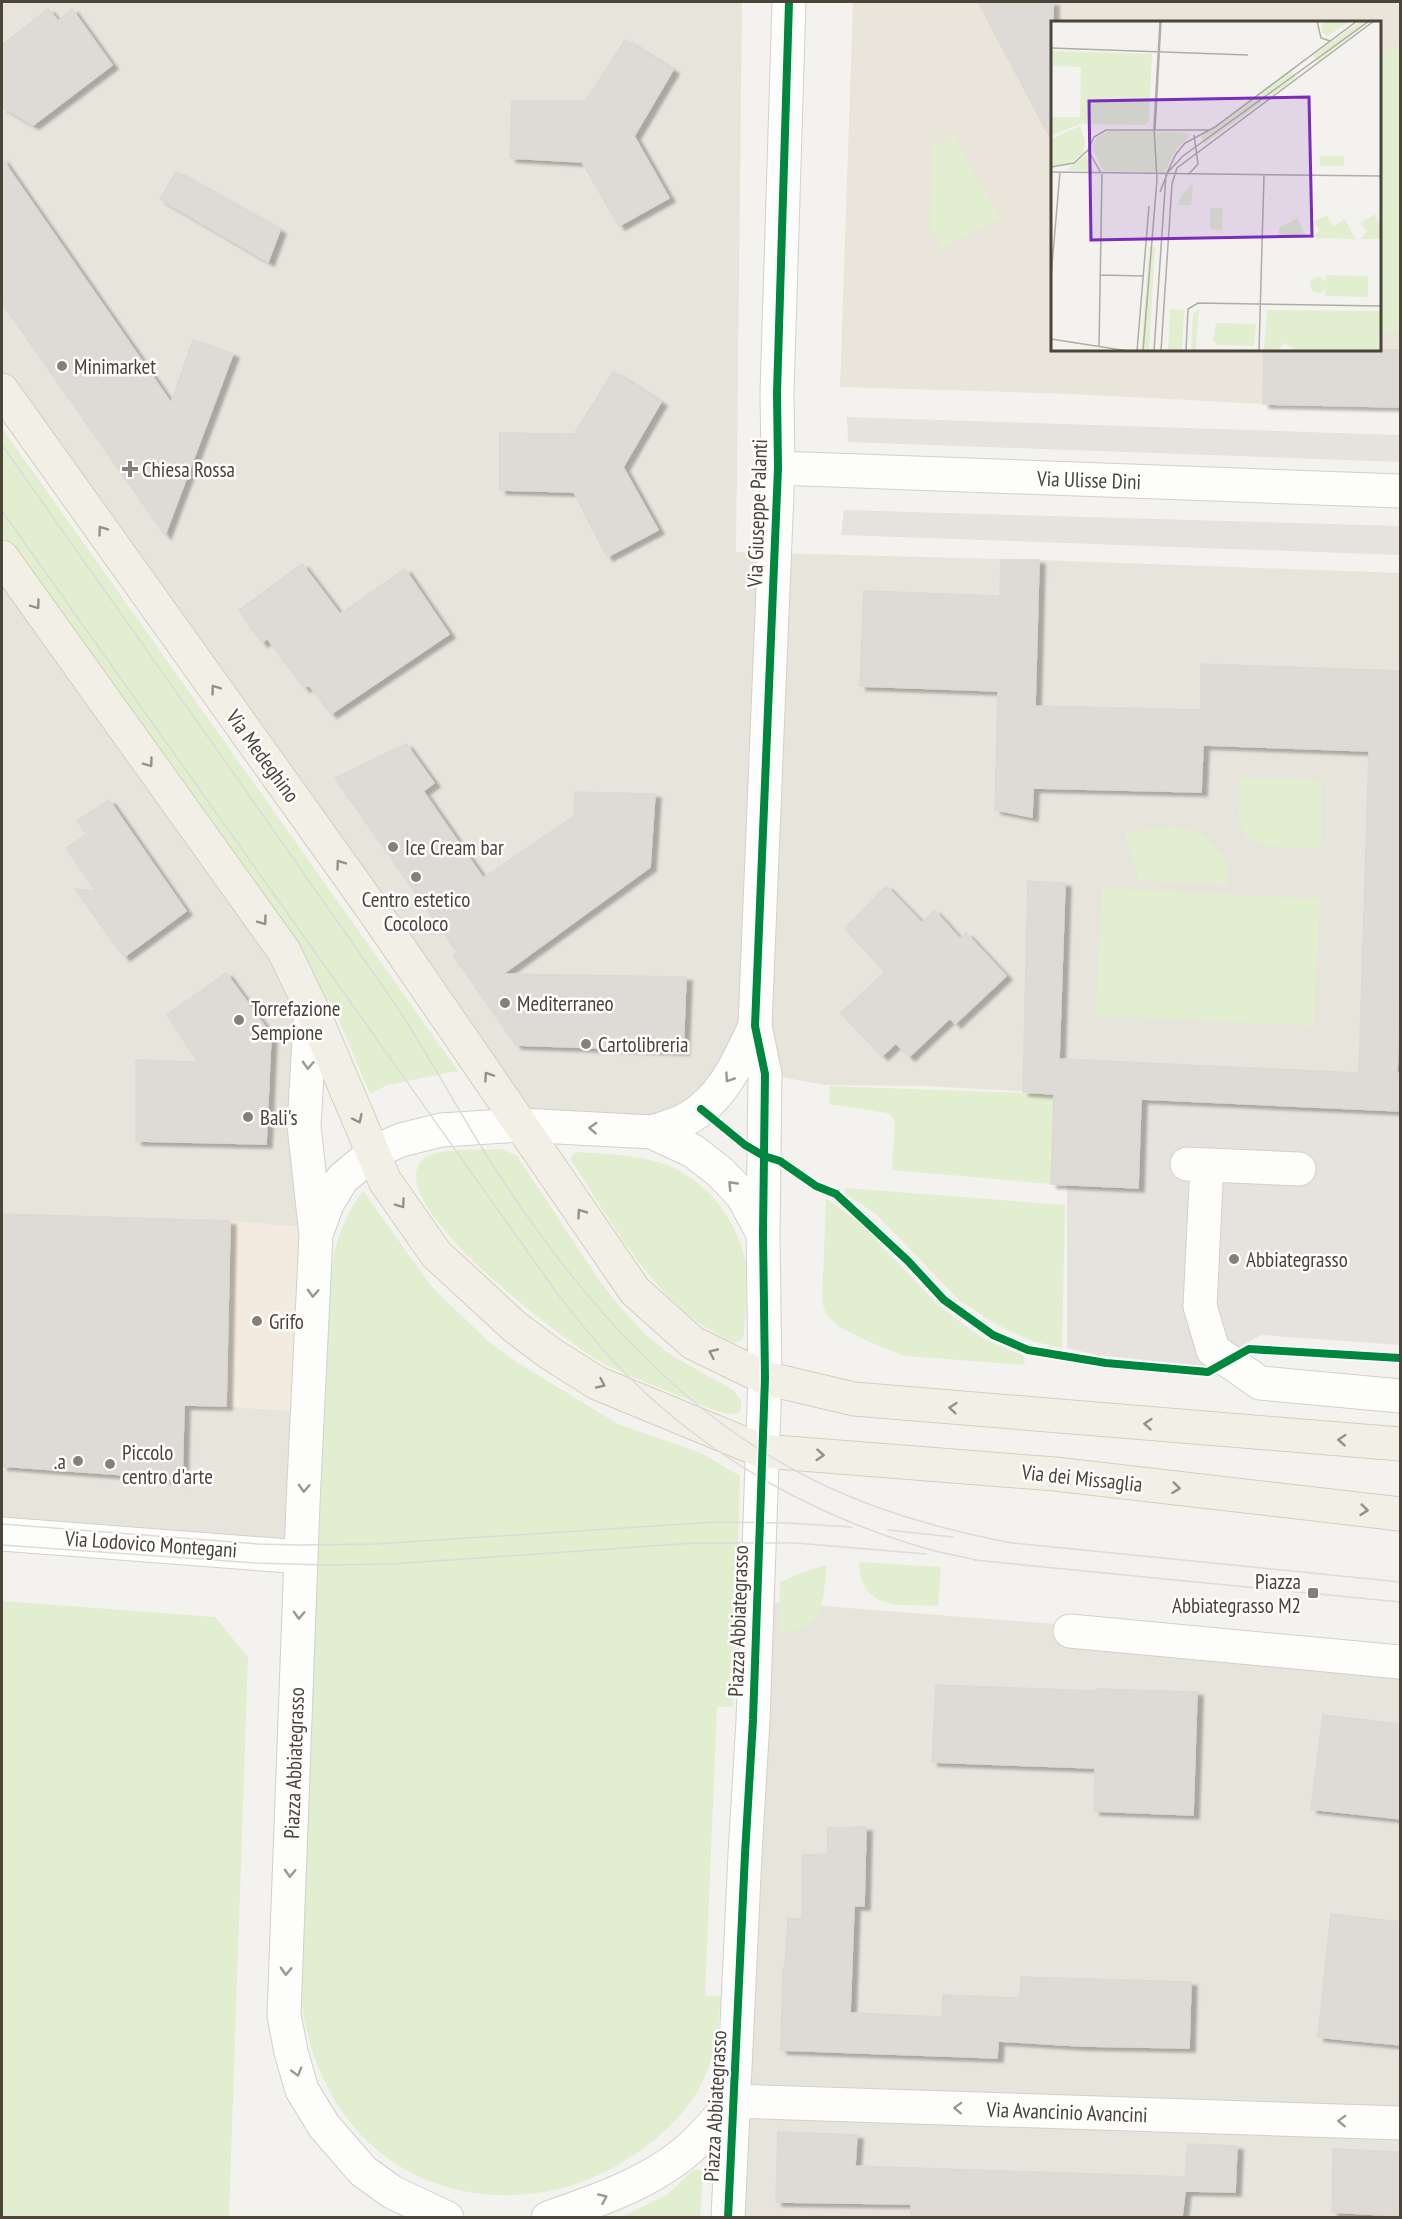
<svg xmlns="http://www.w3.org/2000/svg" width="1402" height="2219" viewBox="0 0 1402 2219" font-family="'PT Sans Narrow',sans-serif">
	<defs>
		<filter id="shadow"><feDropShadow dx="6" dy="4" stdDeviation="1.5" flood-color="#0004"/></filter>
	</defs>
	<rect width="100%" height="100%" fill="#f4f2ee"/>
	<!-- residential -->
	<path fill="#e7e4dc" d="M2,2H742L736,552L1039,560L1400,573V1111L924,1086L824,1085L765,1074L755,1027L687,1120L520,1125L2,390Z
		M2,574L276,954L302,1007V1227L230,1221L2,1214Z
		M2,1391L294,1411L295,1552L2,1531Z
		M759,1601L1400,1651V2217L729,2218Z"/>
	<!-- commercial -->
	<path fill="#f3ebdf" d="M2,1214L230,1221L302,1227L294,1411L2,1391Z"/>
	<!-- education -->
	<path fill="#eae5da" fill-rule="evenodd" d="M853,2H1400V406L1263,404L1072,394L840,387ZM1052,22H1380V350H1052Z"/>
	<!-- green -->
	<path fill="#e1eecf" d="M1400,43V333L1380,332V55Z
		M952,135L1000,218L942,248L930,224L933,146Z
		M2,428L458,1071L387,1085L370,1094L336,1013L296,947L2,534Z
		M1241,778L1321,780V847C1298,847 1249,854 1240,825C1237,818 1241,788 1241,778Z
		M1174,827L1200,832L1222,854L1228,871L1227,885L1139,880L1125,833Z
		M1102,888L1320,899L1313,1026L1096,1015Z
		M830,1086L1054,1094L1051,1184L892,1170L895,1120L888,1113L829,1104Z
		M502,1149L517,1156L599,1280L621,1308L645,1334L671,1355L733,1390L741,1400V1411C729,1420 703,1405 690,1400C662,1389 633,1378 606,1365C570,1346 380,1204 422,1160C434,1147 483,1150 502,1149Z
		M578,1152C605,1154 635,1155 661,1163C702,1175 737,1218 745,1260C749,1284 745,1310 744,1334L742,1340L735,1343C658,1311 615,1227 571,1160L573,1154Z
		M846,1188L1065,1205L1062,1348L1032,1341L997,1325L959,1300L876,1214L845,1194Z
		M363,1191L432,1287L489,1342L518,1363L618,1424L701,1453L740,1476L733,1707H717L705,1996H721C719,2024 716,2050 705,2076C690,2112 658,2140 626,2160C541,2215 421,2207 354,2127C321,2089 305,2040 300,1990L329,1292C333,1250 338,1226 363,1191Z
		M826,1198L860,1223L939,1306L984,1339L1024,1356L1025,1365L905,1356L867,1341L838,1326L826,1314L822,1302Z
		M859,1562L941,1567L938,1606C900,1604 860,1612 859,1562Z
		M827,1565C822,1604 826,1629 779,1634L780,1582L806,1571Z
		M2,1601L215,1617L248,1657L229,2217H2Z
		M698,2169L702,2171L703,2175L700,2217H622L668,2194L693,2170Z"/>
	<!-- parking -->
	<path fill="#e6e3df" d="M847,417L1400,435V462L848,442Z
		M844,510L1400,526V555L841,535Z
		M1054,1094L1400,1111V1345L1261,1335L1205,1366L1097,1355L1067,1348V1185L1051,1184Z"/>
	<!-- building -->
	<path fill="#dedbd6" stroke="#dcd9d4" stroke-width="1.5" filter="url(#shadow)" d="M978,2H1053V143Z
		M48,9L58,21L72,9L112,65L33,125L2,107V45Z
		M625,40L673,70L634,136L669,198L619,226L582,162L510,158L512,101H586Z
		M2,159L171,403L193,340L233,354L165,535L2,303Z
		M176,172L280,230L268,262L160,199Z
		M1264,350H1401V407L1263,404Z
		M613,372L661,402L623,467L658,530L607,557L574,492L500,490V433L574,434Z
		M1001,560H1039L1035,706L1201,710V664L1401,671V967L1397,1073H1401V1111L1141,1099L1138,1188L1051,1184L1054,1094L1023,1092L1028,881L1065,883L1059,1059L1359,1073L1369,751L1203,745L1201,792L1033,788L1032,817L995,810L998,691L860,686L864,591L1000,596Z
		M302,564L340,614L405,569L449,634L331,714L309,685L304,688L267,638L262,643L239,610Z
		M406,744L434,783L423,791L483,878L574,816L575,792L655,794L650,867L503,974L686,977L683,1051L516,1045L453,955L457,952L335,778Z
		M109,800L186,911L124,957L75,889L96,891L66,848L87,834L77,821Z
		M886,886L922,923L934,910L960,939L966,933L1006,976L955,1024L950,1018L909,1057L896,1043L882,1056L841,1013L885,972L845,928Z
		M226,973L271,1035L266,1144L136,1141V1060L198,1062L167,1015Z
		M2,1214L230,1221L226,1406L184,1405L182,1481L153,1477L2,1466Z
		M936,1685L1096,1691V1689L1197,1692L1193,1815L1094,1811L1095,1768L932,1762Z
		M1323,1715L1401,1724V1819L1311,1809Z
		M866,1827L864,1906H854L850,2013L942,2017L943,1995L1020,1998L1021,1977L1191,1982L1189,2048L1081,2046L998,2041L997,2058L781,2050L783,1968H785L788,1918L802,1919L803,1855L828,1854V1828Z
		M1331,1914L1401,1922V2045L1318,2037Z
		M778,2132L857,2135L855,2166L1185,2177L1188,2144L1237,2146L1235,2192L1185,2191L1182,2217H911V2204L776,2202Z
		M1333,2149L1401,2152V2216L1332,2212Z"/>
	<g fill="none" stroke-linecap="round" stroke-linejoin="round">
		<!-- minor casing -->
		<g stroke="#d2d0cb" stroke-width="35">
			<path id="minor" d="M778,468L1400,491
				M311,1007L304,1126L316,1235L303,1504L284,2015L291,2052L302,2090L324,2126L363,2171L392,2192L447,2218
				M652,1132C663,1128 677,1125 687,1119C723,1099 738,1062 755,1026
				M1187,1164L1299,1169
				M1207,1165L1200,1306L1213,1350L1260,1383L1400,1396
				M317,1232L327,1204L342,1179L374,1152L401,1140L441,1130L520,1125L652,1132L693,1151L720,1172L742,1195L762,1232
				M2,1534L301,1557
				M1070,1631L1400,1662
				M734,2101L1400,2123
				M548,2218C597,2201 650,2183 689,2149C705,2135 719,2117 734,2101
				M728,2218L745,1854L753,1720L765,1378L763,1234L765,1074L755,1026L778,468L777,393L789,2"/>
		</g>
		<!-- major casing -->
		<g stroke="#d6cebb" stroke-width="35">
			<path id="major" d="M2,390L374,911L635,1291L693,1343L765,1378L854,1399L1400,1444
				M2,557L284,951L311,1007L385,1181L436,1254L515,1327L551,1354L597,1383L762,1451L1055,1474L1400,1514"/>
		</g>
		<!-- minor -->
		<use href="#minor" stroke="#fdfdfc" stroke-width="33"/>
		<!-- major -->
		<use href="#major" stroke="#f2efe6" stroke-width="33"/>
		<!-- tram -->
		<path stroke="#dbdbda" stroke-width="1.5" d="M2,445C130,625 257,807 384,988C427,1049 460,1116 501,1178C586,1306 686,1421 828,1487C886,1514 949,1531 1012,1543
			M2,511L559,1296C583,1326 606,1355 634,1382C715,1461 819,1518 928,1549C945,1554 964,1557 981,1561
			M2,1524L258,1544L301,1545L376,1544L716,1522L787,1523L852,1527
			M888,1530L953,1537
			M1004,1542L1400,1582
			M2,1545L256,1563L327,1565L393,1564L695,1543H796L926,1554
			M974,1560L1400,1602"/>
		<!-- cycleway casing -->
		<g stroke="#fff" stroke-width="11">
			<path id="cycleway" d="M701,1109L745,1145L764,1156L780,1161L816,1186L836,1194L908,1261L944,1300L993,1335L1028,1350L1106,1363L1208,1372L1249,1349L1400,1358
				M728,2218L745,1854L753,1720L765,1378L763,1234L765,1074L755,1026L778,468L777,393L789,2"/>
		</g>
		<!-- cycleway -->
		<use href="#cycleway" stroke="#00873e" stroke-width="8"/>
	</g>
	<!-- one-way arrows -->
	<defs><path id="oneway-chevron" d="M-2-3.5L2.5 0L-2 3.5" fill="none" stroke-width="1.6" stroke-linecap="round" stroke-linejoin="round" transform="scale(1.5)"/></defs>
	<g stroke="#969187">
		<use href="#oneway-chevron" transform="translate(102 530) rotate(-126)"/>
		<use href="#oneway-chevron" transform="translate(36 605) rotate(54)"/>
		<use href="#oneway-chevron" transform="translate(215 689) rotate(-126)"/>
		<use href="#oneway-chevron" transform="translate(149 763) rotate(54)"/>
		<use href="#oneway-chevron" transform="translate(340 864) rotate(-126)"/>
		<use href="#oneway-chevron" transform="translate(263 921) rotate(54)"/>
		<use href="#oneway-chevron" transform="translate(488 1076) rotate(-124)"/>
		<use href="#oneway-chevron" transform="translate(358 1119) rotate(65)"/>
		<use href="#oneway-chevron" transform="translate(401 1204) rotate(55)"/>
		<use href="#oneway-chevron" transform="translate(581 1213) rotate(-125)"/>
		<use href="#oneway-chevron" transform="translate(713 1353) rotate(-155)"/>
		<use href="#oneway-chevron" transform="translate(601 1384) rotate(25)"/>
		<use href="#oneway-chevron" transform="translate(953 1408) rotate(-175)"/>
		<use href="#oneway-chevron" transform="translate(1148 1424) rotate(-175)"/>
		<use href="#oneway-chevron" transform="translate(1342 1440) rotate(-176)"/>
		<use href="#oneway-chevron" transform="translate(820 1455) rotate(4)"/>
		<use href="#oneway-chevron" transform="translate(1176 1488) rotate(7)"/>
		<use href="#oneway-chevron" transform="translate(1364 1510) rotate(6)"/>
	</g>
	<g stroke="#9b9791">
		<use href="#oneway-chevron" transform="translate(308 1065) rotate(93)"/>
		<use href="#oneway-chevron" transform="translate(729 1078) rotate(124)"/>
		<use href="#oneway-chevron" transform="translate(593 1128) rotate(-176)"/>
		<use href="#oneway-chevron" transform="translate(732 1185) rotate(-134)"/>
		<use href="#oneway-chevron" transform="translate(313 1293) rotate(93)"/>
		<use href="#oneway-chevron" transform="translate(304 1488) rotate(93)"/>
		<use href="#oneway-chevron" transform="translate(299 1615) rotate(92)"/>
		<use href="#oneway-chevron" transform="translate(290 1873) rotate(92)"/>
		<use href="#oneway-chevron" transform="translate(286 1971) rotate(92)"/>
		<use href="#oneway-chevron" transform="translate(297 2072) rotate(74)"/>
		<use href="#oneway-chevron" transform="translate(958 2108) rotate(-178)"/>
		<use href="#oneway-chevron" transform="translate(1342 2121) rotate(-178)"/>
		<use href="#oneway-chevron" transform="translate(603 2198) rotate(-24)"/>
	</g>
	<!-- markers -->
	<g fill="#868178" stroke="#fff" stroke-width="2">
		<circle cx="62" cy="366" r="6"/>
		<path d="M127 460h6v6h6v6h-6v6h-6v-6h-6v-6h6z"/>
		<circle cx="393" cy="847" r="6"/>
		<circle cx="416" cy="877" r="6"/>
		<circle cx="505" cy="1003" r="6"/>
		<circle cx="239" cy="1020" r="6"/>
		<circle cx="586" cy="1044" r="6"/>
		<circle cx="248" cy="1117" r="6"/>
		<circle cx="1234" cy="1259" r="6"/>
		<circle cx="257" cy="1321" r="6"/>
		<circle cx="78" cy="1461" r="6"/>
		<circle cx="110" cy="1464" r="6"/>
		<rect x="1307" y="1587" width="12" height="12" rx="3"/>
	</g>
	<g text-anchor="middle" dominant-baseline="central" stroke-width="5" stroke-linejoin="round" paint-order="stroke">
		<!-- poi labels -->
		<g font-size="21" fill="#4b4439" stroke="#fff" text-anchor="start">
			<text x="74" y="366">Minimarket</text>
			<text x="142" y="469">Chiesa Rossa</text>
			<text x="405" y="847">Ice Cream bar</text>
			<text x="416" y="899" text-anchor="middle">Centro estetico<tspan x="416" dy="24">Cocoloco</tspan></text>
			<text x="517" y="1003">Mediterraneo</text>
			<text x="251" y="1008">Torrefazione<tspan x="251" dy="24">Sempione</tspan></text>
			<text x="598" y="1044">Cartolibreria</text>
			<text x="260" y="1117">Bali's</text>
			<text x="1246" y="1259">Abbiategrasso</text>
			<text x="269" y="1321">Grifo</text>
			<text x="122" y="1452">Piccolo<tspan x="122" dy="24">centro d'arte</tspan></text>
			<text x="66" y="1461" text-anchor="end">.a</text>
			<text x="1301" y="1581" text-anchor="end">Piazza<tspan x="1301" dy="24">Abbiategrasso M2</tspan></text>
		</g>
		<!-- street labels -->
		<g font-size="21" fill="#4b4439" stroke="#fff">
			<text transform="translate(1089 480) rotate(2)">Via Ulisse Dini</text>
			<text transform="translate(757 513) rotate(-88)">Via Giuseppe Palanti</text>
			<text transform="translate(263 756) rotate(54)">Via Medeghino</text>
			<text transform="translate(1082 1478) rotate(6)">Via dei Missaglia</text>
			<text transform="translate(151 1544) rotate(4)">Via Lodovico Montegani</text>
			<text transform="translate(738 1621) rotate(-88)">Piazza Abbiategrasso</text>
			<text transform="translate(294 1763) rotate(-88)">Piazza Abbiategrasso</text>
			<text transform="translate(715 2106) rotate(-87)">Piazza Abbiategrasso</text>
			<text transform="translate(1067 2112) rotate(2)">Via Avancinio Avancini</text>
		</g>
	</g>
	<!-- overview -->
	<g transform="translate(1051 21)">
		<rect width="330" height="330" fill="#f4f2ee"/>
		<path d="M271,0H295L296,2L276,15L271,11ZM310,0H320L267,41L262,34ZM0,30L101,33L98,100L94,104L29,103L0,115V96H29L30,46L0,45ZM240,50L245,57L153,123L150,115ZM29,105L34,120L32,132L19,142L0,145V118ZM58,110L130,111L140,114L126,127L113,152L53,150L41,128L45,117ZM36,134L43,150L17,149V147ZM269,135H293V145H269ZM142,162L140,184H126L131,174ZM159,187H172L171,209L159,208ZM330,190L324,195L330,205V218H309L316,210L309,202ZM276,194L282,205L294,198L304,218L260,217L269,209L262,201ZM246,197L256,217L228,216V207ZM98,226H104L98,330H90ZM275,254L317,255V276L274,275ZM259 264a8 8 0 1 1 16 0a8 8 0 1 1-16 0ZM119,288L133,289L131,330H117ZM148,288L145,330H140L142,293ZM216,289L330,290V330H245L234,322L225,330H213ZM165,302L205,303L203,325L166,324L162,320Z" fill="#e1eecf"/>
		<path fill="none" stroke="#b0aca6" stroke-width="1.5" d="M266,0L270,17L279,20M0,27L197,34M104,109L110,0M37,129L50,152M0,146L23,142L37,129L43,116L55,109H159M0,151L330,155M137,154L147,143L143,114M109,171L117,151L132,135L318,0M49,254L93,255M0,256L9,151M0,318L77,330M48,326L51,153M86,330L98,185M92,330L106,158L103,107L109,0M103,330L115,154L125,133L134,122L164,106L306,0M110,330L121,163L126,147L323,0M135,330L137,288L147,282L330,285M208,330L213,154"/>
		<path fill="#7b2cbf" fill-opacity="0.15" stroke="#7b2cbf" stroke-width="3" d="M258,76L261,215L40,219L38,80Z"/>
		<rect width="330" height="330" fill="none" stroke="#4b4439" stroke-width="3"/>
	</g>
	<!-- border -->
	<rect width="1402" height="2219" fill="none" stroke="#4b4439" stroke-width="6"/>
</svg>
